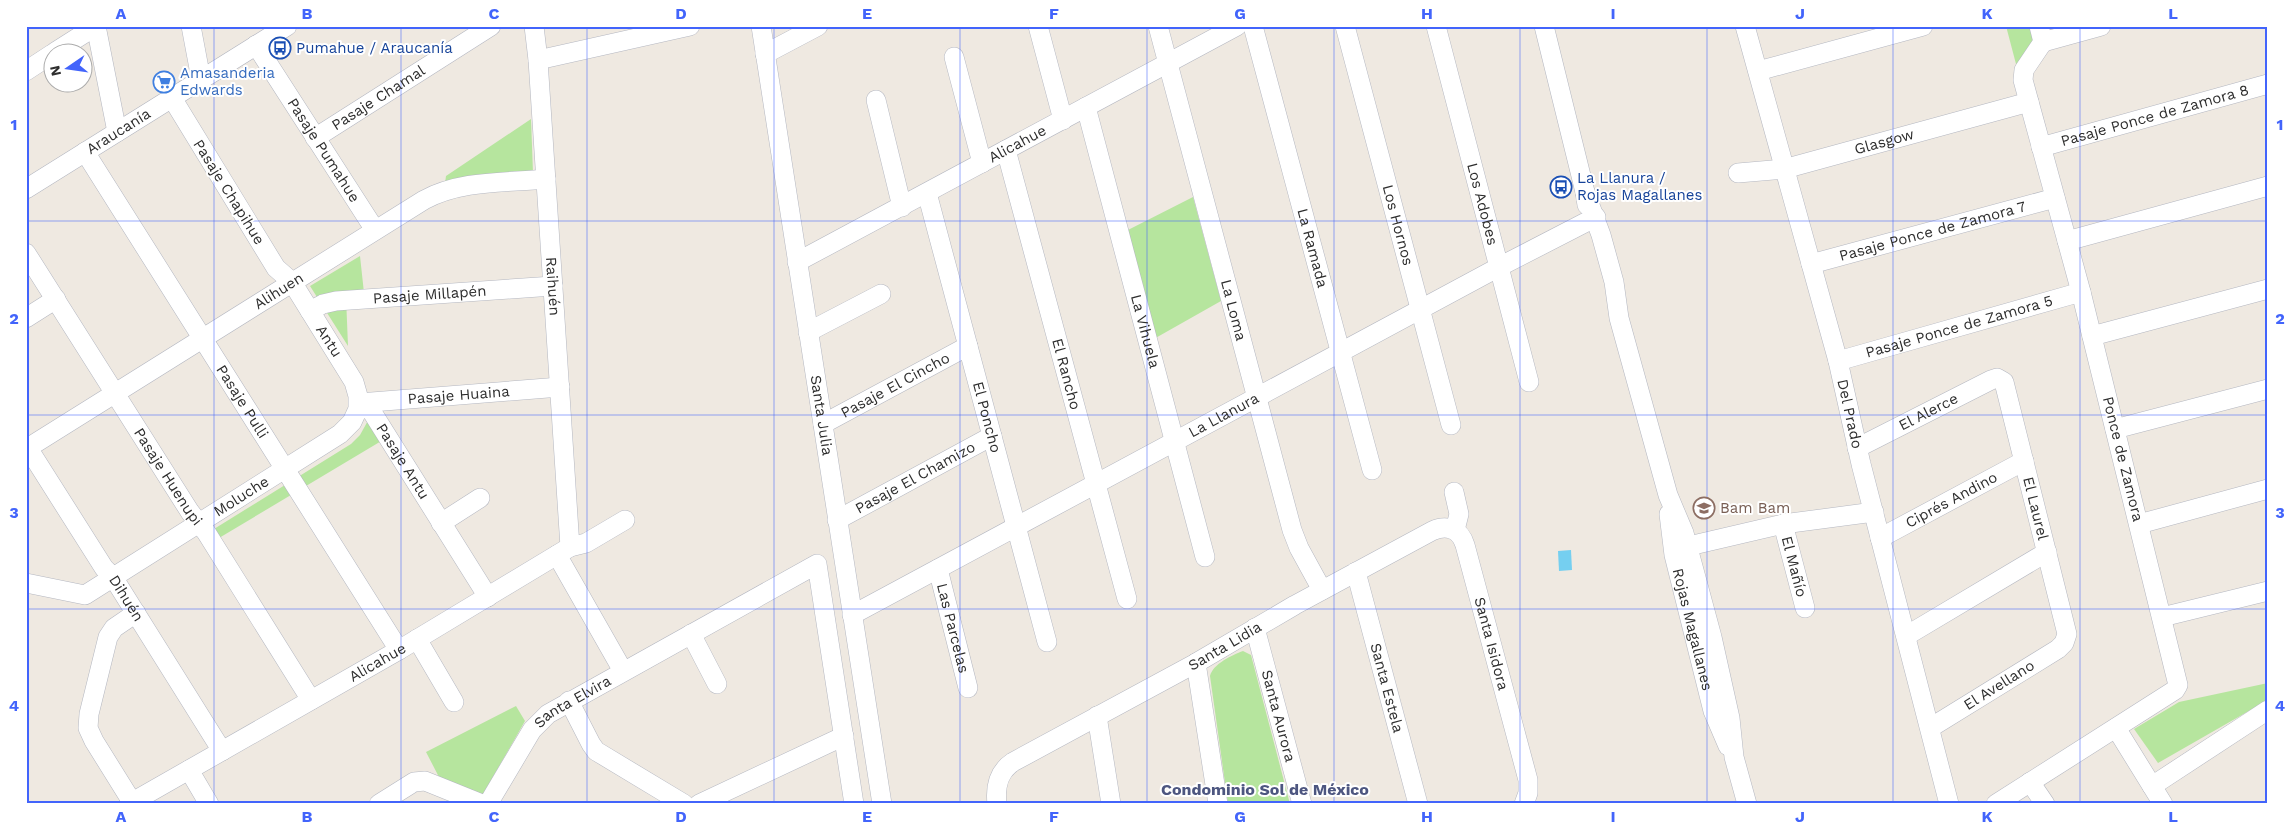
<svg xmlns="http://www.w3.org/2000/svg" width="2294" height="830" viewBox="0 0 2294 830" font-family="'Work Sans',sans-serif">
	<rect width="100%" height="100%" fill="#efe9e1"/>
	<!-- green -->
	<path fill="#b6e59e" d="M2006,26H2033L2036,38L2023,62L2016,64Z
		M531,119L533,173L445,183L446,176Z
		M1193,197L1221,301L1152,340L1124,232Z
		M360,256L364,293L346,297L348,346L310,286Z
		M370,417L383,440L219,538L214,529L351,444L360,435Z
		M1243,651L1251,655L1290,804H1228L1210,676C1213,664 1232,655 1243,651Z
		M2268,683V700L2158,763L2134,729L2179,702Z
		M516,706L525,721L482,796L440,779L426,752Z"/>
	<!-- water -->
	<path fill="#75cff0" d="M1571,550L1572,570L1559,571L1558,551Z"/>
	<g fill="none" stroke-linecap="round" stroke-linejoin="round">
		<!-- minor casing -->
		<g stroke="#b4b7c1" stroke-width="20">
			<g id="minor">
				<path d="M96,26L117,132"/>
				<path d="M191,26L201,79"/>
				<path id="s1" d="M534,26L538,60L570,547"/>
				<path id="s2" d="M761,26L882,804"/>
				<path d="M1038,26L1063,120"/>
				<path id="s3" d="M1158,26L1292,530L1299,548L1322,590"/>
				<path id="s4" d="M1253,26L1372,470"/>
				<path id="s5" d="M1345,26L1451,425"/>
				<path id="s6" d="M1436,26L1529,382"/>
				<path d="M1544,26L1585,192L1587,205"/>
				<path id="s7" d="M1745,26L1838,361L1861,464L1949,804"/>
				<path d="M2043,42L2101,26"/>
				<path id="s8" d="M256,45L375,230"/>
				<path d="M55,52L96,26"/>
				<path d="M765,54L818,26"/>
				<path d="M954,57L982,163"/>
				<path d="M538,60L690,26"/>
				<path d="M26,71L52,54"/>
				<path d="M1758,71L1923,26"/>
				<path d="M876,100L902,207"/>
				<path id="s9" d="M1086,107L1205,557"/>
				<path id="s10" d="M315,138L491,26"/>
				<path id="s11" d="M2041,147L2268,84"/>
				<path id="s12" d="M1006,150L1127,599"/>
				<path id="s13" d="M85,152L399,650"/>
				<path id="s14" d="M1738,173L1784,169L2029,102"/>
				<path id="s15" d="M26,189L287,26"/>
				<path d="M1585,192L1601,235L1614,282L1619,318L1668,495L1684,533L1712,637L1730,718L1734,757L1747,804"/>
				<path id="s16" d="M927,193L1047,642"/>
				<path d="M2067,241L2268,186"/>
				<path id="s17" d="M26,253L190,512L206,532L311,700"/>
				<path id="s18" d="M797,262L1237,26"/>
				<path id="s19" d="M1811,264L2055,198"/>
				<path id="s20" d="M310,311L323,304L336,301L553,286"/>
				<path d="M26,318L56,299"/>
				<path d="M808,332L881,294"/>
				<path d="M2092,336L2268,289"/>
				<path id="s21" d="M1838,361L2081,292"/>
				<path id="s22" d="M359,403L372,412L488,597"/>
				<path id="s23" d="M359,403L560,387"/>
				<path id="s24" d="M823,424L968,346"/>
				<path d="M2115,429L2268,389"/>
				<path id="s25" d="M28,448L104,568L113,577L222,751"/>
				<path id="s26" d="M1857,448L1991,380L1997,378L2004,382L2067,634L2064,643L2058,649L1930,728"/>
				<path id="s27" d="M26,449L424,200C461,180 505,183 546,179"/>
				<path d="M1454,492L1459,514L1455,530"/>
				<path id="s28" d="M1669,514L1674,555L1713,711L1728,746"/>
				<path id="s29" d="M837,520L992,436"/>
				<path d="M441,523L480,498"/>
				<path id="s30" d="M1783,524L1805,608"/>
				<path d="M2139,524L2268,489"/>
				<path id="s31" d="M1880,538L2024,461"/>
				<path d="M1676,549L1783,524L1874,512"/>
				<path d="M557,555L623,671"/>
				<path id="s32" d="M938,569L968,688"/>
				<path id="s33" d="M1356,572L1418,804"/>
				<path id="s34" d="M26,583L85,595L340,434L352,422L358,409V396L354,382L292,282L276,268L172,98"/>
				<path id="s35" d="M852,615L1499,267L1596,217"/>
				<path d="M2162,617L2268,591"/>
				<path id="s36" d="M1255,628L1302,804"/>
				<path d="M691,634L717,684"/>
				<path d="M1906,636L2047,552"/>
				<path d="M417,639L454,702"/>
				<path d="M1196,663L1218,804"/>
				<path d="M569,701L591,744L596,751L684,804"/>
				<path d="M1097,716L1111,804"/>
				<path d="M2116,728L2163,804"/>
				<path d="M189,770L209,804"/>
				<path d="M2030,782L2045,804"/>
				<path d="M2152,786L2268,710"/>
				<path d="M132,802L94,741L88,728L89,714L108,637L114,628L136,613"/>
				<path id="s37" d="M129,804L399,650L570,547L586,543L625,520"/>
				<path d="M379,804L414,782L425,781L482,804"/>
				<path id="s38" d="M488,804L532,730L548,714L817,564L854,804"/>
				<path d="M699,804L844,736"/>
				<path id="s39" d="M997,804C995,787 998,772 1013,762L1196,663L1295,605L1432,531C1447,524 1460,529 1465,545L1528,780V793L1524,804"/>
				<path d="M1996,804L2175,690L2178,685L2081,292L2023,80L2024,70L2043,42L2039,26"/>
			</g>
		</g>
		<!-- minor -->
		<use href="#minor" stroke="#fff" stroke-width="19"/>
	</g>
	<!-- grid -->
	<path fill="none" stroke="#4264fb" stroke-width="1" stroke-opacity="0.55" d="M214,26V804M401,26V804M587,26V804M774,26V804M960,26V804M1147,26V804M1334,26V804M1520,26V804M1707,26V804M1893,26V804M2080,26V804M26,221H2268M26,415H2268M26,609H2268"/>
	<!-- icons -->
	<defs>
		<g id="bus-ring" transform="scale(1.125)"><circle r="9.5" fill="#fff" stroke="#1a4fb4" stroke-width="1.5"/><path d="M-5-6H5V4H4V6H2V4H-2V6H-4V4H-5ZM-3.5-4V0h7V-4ZM-3.5 1.2v1.5H-2V1.2ZM2 1.2v1.5H3.5V1.2Z" fill="#1a4fb4"/></g>
		<g id="supermarket-ring" transform="scale(1.125)"><circle r="9.5" fill="#fff" stroke="#3f7fe0" stroke-width="1.5"/><path d="M-6-5.5h2.5l.6 2H6L4.5 2H-2.5L-4.4-4H-6ZM-1.5 3.2a1.3 1.3 0 1 0 .1 0ZM3 3.2a1.3 1.3 0 1 0 .1 0Z" fill="#3f7fe0"/></g>
		<g id="school-ring" transform="scale(1.125)"><circle r="9.5" fill="#fff" stroke="#8d6e63" stroke-width="1.5"/><path d="M0-5L7-2L0 1L-7-2ZM-4 1L0 2.5L4 1V4Q0 6-4 4Z" fill="#8d6e63"/></g>
	</defs>
	<g fill-rule="evenodd">
		<use href="#bus-ring" x="280" y="48"/>
		<use href="#supermarket-ring" x="164" y="82"/>
		<use href="#bus-ring" x="1561" y="187"/>
		<use href="#school-ring" x="1704" y="508"/>
	</g>
	<g text-anchor="middle" dominant-baseline="central" stroke-width="4" stroke-linejoin="round" paint-order="stroke">
		<!-- transit labels -->
		<g font-size="15" fill="#164399" stroke="#fff" text-anchor="start">
			<text x="296" y="48">Pumahue / Araucanía</text>
			<text x="1577" y="178">La Llanura /<tspan x="1577" dy="17">Rojas Magallanes</tspan></text>
		</g>
		<!-- shop labels -->
		<g font-size="15" fill="#366cbe" stroke="#fff" text-anchor="start">
			<text x="180" y="73">Amasanderia<tspan x="180" dy="17">Edwards</tspan></text>
		</g>
		<!-- street labels -->
		<g font-size="15" fill="#2e2e2e" stroke="#fff">
			<text stroke="none"><textPath href="#s10" startOffset="75">Pasaje Chamal</textPath></text>
			<text stroke="none"><textPath href="#s11" startOffset="118">Pasaje Ponce de Zamora 8</textPath></text>
			<text stroke="none"><textPath href="#s15" startOffset="109">Araucanía</textPath></text>
			<text stroke="none"><textPath href="#s14" startOffset="150">Glasgow</textPath></text>
			<text stroke="none"><textPath href="#s18" startOffset="250">Alicahue</textPath></text>
			<text stroke="none"><textPath href="#s8" startOffset="125">Pasaje Pumahue</textPath></text>
			<text transform="translate(229 192) rotate(58)">Pasaje Chapihue</text>
			<text stroke="none"><textPath href="#s6" startOffset="184">Los Adobes</textPath></text>
			<text stroke="none"><textPath href="#s5" startOffset="206">Los Hornos</textPath></text>
			<text stroke="none"><textPath href="#s19" startOffset="126">Pasaje Ponce de Zamora 7</textPath></text>
			<text stroke="none"><textPath href="#s4" startOffset="230">La Ramada</textPath></text>
			<text stroke="none"><textPath href="#s1" startOffset="261">Raihuén</textPath></text>
			<text stroke="none"><textPath href="#s27" startOffset="298">Alihuen</textPath></text>
			<text stroke="none"><textPath href="#s20" startOffset="122">Pasaje Millapén</textPath></text>
			<text stroke="none"><textPath href="#s3" startOffset="294">La Loma</textPath></text>
			<text stroke="none"><textPath href="#s21" startOffset="126">Pasaje Ponce de Zamora 5</textPath></text>
			<text stroke="none"><textPath href="#s9" startOffset="232">La Vihuela</textPath></text>
			<text transform="translate(329 341) rotate(57)">Antu</text>
			<text stroke="none"><textPath href="#s12" startOffset="232">El Rancho</textPath></text>
			<text stroke="none"><textPath href="#s24" startOffset="82">Pasaje El Cincho</textPath></text>
			<text stroke="none"><textPath href="#s23" startOffset="100">Pasaje Huaina</textPath></text>
			<text stroke="none"><textPath href="#s13" startOffset="295">Pasaje Pulli</textPath></text>
			<text stroke="none"><textPath href="#s26" startOffset="80">El Alerce</textPath></text>
			<text stroke="none"><textPath href="#s35" startOffset="422">La Llanura</textPath></text>
			<text stroke="none"><textPath href="#s7" startOffset="402">Del Prado</textPath></text>
			<text stroke="none"><textPath href="#s2" startOffset="394">Santa Julia</textPath></text>
			<text stroke="none"><textPath href="#s16" startOffset="232">El Poncho</textPath></text>
			<text transform="translate(2123 459) rotate(76)">Ponce de Zamora</text>
			<text stroke="none"><textPath href="#s22" startOffset="74">Pasaje Antu</textPath></text>
			<text stroke="none"><textPath href="#s17" startOffset="265">Pasaje Huenupi</textPath></text>
			<text stroke="none"><textPath href="#s29" startOffset="89">Pasaje El Chamizo</textPath></text>
			<text stroke="none"><textPath href="#s34" startOffset="245">Moluche</textPath></text>
			<text stroke="none"><textPath href="#s31" startOffset="81">Ciprés Andino</textPath></text>
			<text stroke="none"><textPath href="#s26" startOffset="295">El Laurel</textPath></text>
			<text stroke="none"><textPath href="#s30" startOffset="44">El Mañío</textPath></text>
			<text stroke="none"><textPath href="#s25" startOffset="180">Dihuén</textPath></text>
			<text stroke="none"><textPath href="#s32" startOffset="61">Las Parcelas</textPath></text>
			<text stroke="none"><textPath href="#s28" startOffset="118">Rojas Magallanes</textPath></text>
			<text stroke="none"><textPath href="#s39" startOffset="670">Santa Isidora</textPath></text>
			<text stroke="none"><textPath href="#s39" startOffset="289">Santa Lidia</textPath></text>
			<text stroke="none"><textPath href="#s37" startOffset="286">Alicahue</textPath></text>
			<text transform="translate(1999 685) rotate(-32)">El Avellano</text>
			<text stroke="none"><textPath href="#s33" startOffset="120">Santa Estela</textPath></text>
			<text stroke="none"><textPath href="#s38" startOffset="136">Santa Elvira</textPath></text>
			<text stroke="none"><textPath href="#s36" startOffset="91">Santa Aurora</textPath></text>
		</g>
		<!-- education labels -->
		<g font-size="15" fill="#785e54" stroke="#fff" text-anchor="start">
			<text x="1720" y="508">Bam Bam</text>
		</g>
		<!-- neighbourhood labels -->
		<g font-size="16" font-weight="bold" fill="#4d5680" stroke="#fff">
			<text x="1265" y="789">Condominio Sol de México</text>
		</g>
	</g>
	<!-- border -->
	<rect width="2294" height="830" fill="none" stroke="#ffffff" stroke-width="55"/>
	<!-- north arrow -->
	<g transform="translate(68 68) rotate(257)"><circle r="24" fill="#ffffff" stroke="#ababab"/>
	<path d="M0-4L9 19L0 12L-9 19Z" fill="#4264fb"/>
	<text y="-8" font-size="14" font-weight="bold" text-anchor="middle" fill="#2e2e2e">N</text>
	</g>
	<rect x="28" y="28" width="2238" height="774" fill="none" stroke="#4264fb" stroke-width="2"/>
	<g font-size="16" text-anchor="middle" font-weight="bold" fill="#4264fb">
		<text x="121" y="19">A</text>
		<text x="307" y="19">B</text>
		<text x="494" y="19">C</text>
		<text x="681" y="19">D</text>
		<text x="867" y="19">E</text>
		<text x="1054" y="19">F</text>
		<text x="1240" y="19">G</text>
		<text x="1427" y="19">H</text>
		<text x="1613" y="19">I</text>
		<text x="1800" y="19">J</text>
		<text x="1987" y="19">K</text>
		<text x="2173" y="19">L</text>
		<text x="14" y="130">1</text>
		<text x="2280" y="130">1</text>
		<text x="14" y="324">2</text>
		<text x="2280" y="324">2</text>
		<text x="14" y="518">3</text>
		<text x="2280" y="518">3</text>
		<text x="14" y="711">4</text>
		<text x="2280" y="711">4</text>
		<text x="121" y="822">A</text>
		<text x="307" y="822">B</text>
		<text x="494" y="822">C</text>
		<text x="681" y="822">D</text>
		<text x="867" y="822">E</text>
		<text x="1054" y="822">F</text>
		<text x="1240" y="822">G</text>
		<text x="1427" y="822">H</text>
		<text x="1613" y="822">I</text>
		<text x="1800" y="822">J</text>
		<text x="1987" y="822">K</text>
		<text x="2173" y="822">L</text>
	</g>
</svg>
